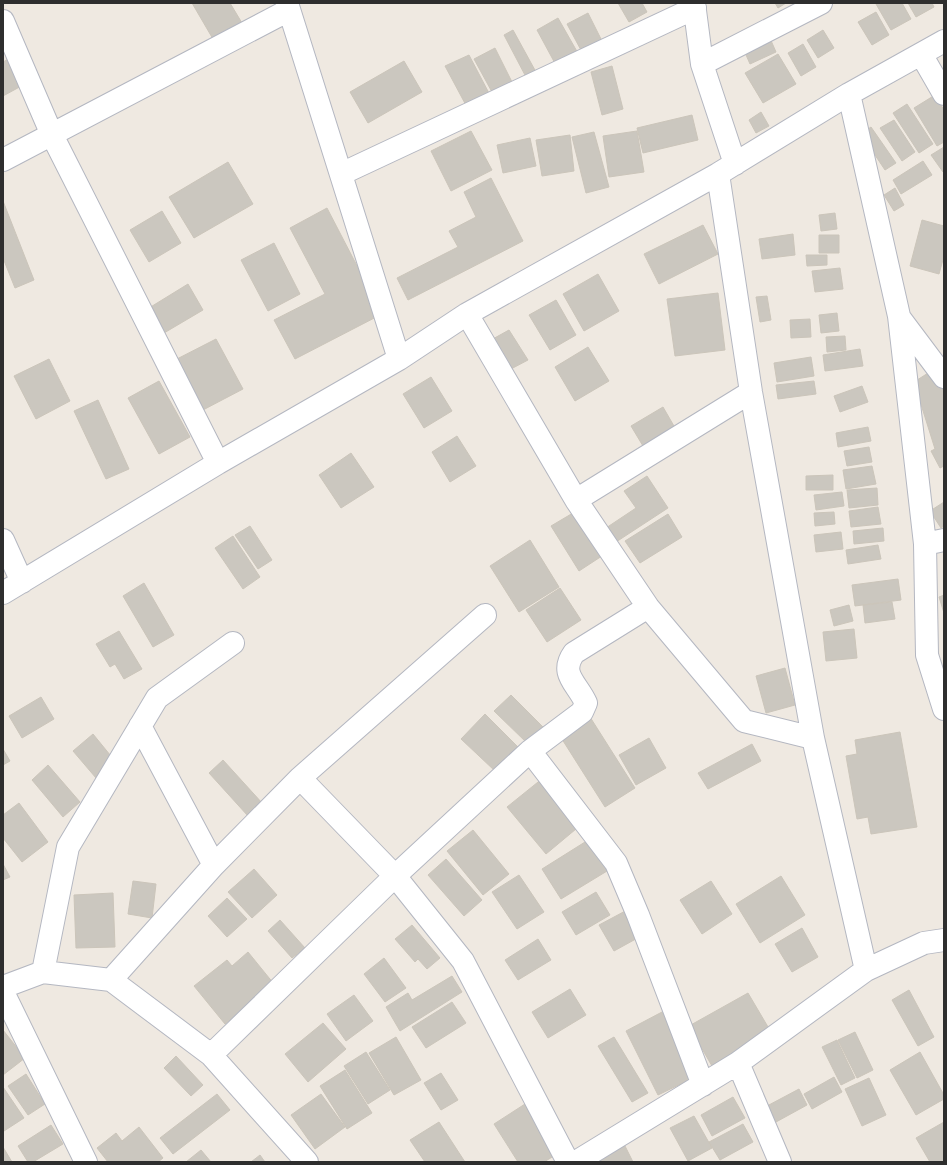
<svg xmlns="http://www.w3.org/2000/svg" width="947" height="1165" viewBox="0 0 947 1165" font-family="'Open Sans',sans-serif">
	<rect width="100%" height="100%" fill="#efe9e1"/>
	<!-- building -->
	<path fill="#cbc7bf" stroke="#cbc5ba" d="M192,3H230L242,23L213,39Z
		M618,3H642L647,12L629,22Z
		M775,3H786L778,8Z
		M879,3H902L911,19L891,30L876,4Z
		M908,3H932L934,7L916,17Z
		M876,12L889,35L872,45L858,22Z
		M588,13L602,41L582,52L567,24Z
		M558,18L579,55L557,67L537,30Z
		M513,30L536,72L526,77L504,35Z
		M823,30L834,48L818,58L807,40Z
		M769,36L776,52L750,64L743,48Z
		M803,44L816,67L801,76L788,53Z
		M495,48L512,82L492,92L474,59Z
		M778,54L796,84L763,103L745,73Z
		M469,55L491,97L468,109L445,66Z
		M10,58L25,84L3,96V62Z
		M404,61L422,92L368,123L350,92Z
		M612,66L623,109L602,115L591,72Z
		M935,95L944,110V142L937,146L914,108Z
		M907,104L933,144L919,153L893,113Z
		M761,112L769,126L756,133L749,120Z
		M692,115L698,140L643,153L637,128Z
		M894,120L915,152L902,161L880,128Z
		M871,127L896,163L885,170L861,134Z
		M471,131L492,170L451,191L431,151Z
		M637,131L644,172L609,177L603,136Z
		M594,132L609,187L586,193L572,137Z
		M570,135L574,171L542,176L536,140Z
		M530,138L536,166L503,173L497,145Z
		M944,147V172H943L931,155Z
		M923,161L932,175L901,194L893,180Z
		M228,162L253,204L194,238L169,197Z
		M491,178L523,241L408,300L397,278L458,247L449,231L476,217L464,192Z
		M895,188L904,205L894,211L884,195Z
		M3,201L34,280L15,288L3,258Z
		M327,208L382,314L295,359L274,320L325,294L290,228Z
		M162,211L181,243L149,262L130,230Z
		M835,213L837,229L821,231L819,215Z
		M922,220L944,226V256L939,274L910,266Z
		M703,225L718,254L659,284L644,254Z
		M793,234L795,255L762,259L759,239Z
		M819,235H839V253H819Z
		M274,243L300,294L268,311L241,260Z
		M806,255H827V265L807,266Z
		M840,268L843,289L815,292L812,271Z
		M598,274L619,311L584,331L563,294Z
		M188,284L203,310L164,333L149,308Z
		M718,293L725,350L675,356L667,299Z
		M767,296L771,320L760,322L756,297Z
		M556,300L576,335L550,350L529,315Z
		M837,313L839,331L821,333L819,315Z
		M810,319L811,337L791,338L790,320Z
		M509,330L528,360L509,370L491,340Z
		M845,336L846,350L827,352L826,337Z
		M216,339L243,389L201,411L175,360Z
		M588,347L609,381L575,401L555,367Z
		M860,349L863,366L825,371L823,355Z
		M811,357L814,376L777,382L774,363Z
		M49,359L70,401L36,419L14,376Z
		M936,368L944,383V466L940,468L931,451L935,449L914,382Z
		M431,377L452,411L424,428L403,394Z
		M159,381L190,437L159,454L128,398Z
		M814,381L816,394L778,399L776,385Z
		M862,386L868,402L840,412L834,396Z
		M98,400L129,469L106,479L74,411Z
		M663,407L678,433L646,451L631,426Z
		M868,427L871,441L838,447L836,433Z
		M457,436L476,466L450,482L432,452Z
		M869,447L872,462L847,466L844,451Z
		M351,453L374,487L341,508L319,475Z
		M872,466L876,484L846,489L843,470Z
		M833,475V490H806V476Z
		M647,476L668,508L616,542L606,528L636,508L624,491Z
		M877,488L878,505L849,508L847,490Z
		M842,492L844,506L816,510L814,495Z
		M944,502V526L941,528L930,511Z
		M878,507L881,524L851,527L849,511Z
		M578,510L605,554L579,571L551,526Z
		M834,512L835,524L815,526L814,513Z
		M668,514L682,537L640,563L625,541Z
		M250,526L272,560L258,569L235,535Z
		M883,528L884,541L854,544L853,531Z
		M841,532L843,549L816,552L814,535Z
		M233,536L260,577L243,589L215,548Z
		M530,540L559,587L519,612L490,566Z
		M878,545L881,559L848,564L846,550Z
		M898,579L901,600L855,606L852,585Z
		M144,583L174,635L153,647L123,596Z
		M560,588L581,620L547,642L526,610Z
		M944,595V613L939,597Z
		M892,602L895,619L865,623L863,605Z
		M849,605L853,621L834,626L830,610Z
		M854,629L857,658L826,661L823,632Z
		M119,631L142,669L124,679L115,664L110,667L96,644Z
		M785,668L795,705L766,713L756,676Z
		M511,695L543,727L527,743L494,711Z
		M41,697L54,719L22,738L9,716Z
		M485,714L518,747L495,771L461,739Z
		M590,717L635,788L605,807L560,736Z
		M900,732L917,827L871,834L868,817L857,819L846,756L857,754L855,740Z
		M93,734L115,761L96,778L73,751Z
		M649,738L666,768L636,785L619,755Z
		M752,744L761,761L708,789L698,773Z
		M3,749L10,761L3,765Z
		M223,760L263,804L248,816L209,773Z
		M48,765L80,802L63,817L32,780Z
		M543,778L582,824L546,854L507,807Z
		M19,803L48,842L22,862L3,838V815Z
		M473,830L509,874L483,895L447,851Z
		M593,837L612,868L561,899L542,869Z
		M446,859L482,900L464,916L428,875Z
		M3,864L10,877L3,880Z
		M254,869L277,895L252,918L228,892Z
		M519,875L544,912L517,929L492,892Z
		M781,876L805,915L760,943L736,904Z
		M133,881L156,884L152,918L128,914Z
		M711,881L732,914L702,934L680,900Z
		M596,892L610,915L576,935L562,912Z
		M113,893L115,947L76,948L74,895Z
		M227,898L247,919L227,937L208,916Z
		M629,909L643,935L614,951L599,925Z
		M280,920L305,948L292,958L268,931Z
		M412,925L440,958L427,969L418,959L415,962L395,939Z
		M802,928L818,957L792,972L775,944Z
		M538,939L551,960L518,980L505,960Z
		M248,952L274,984L225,1024L194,986L227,960L232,966Z
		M384,958L406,988L385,1002L364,974Z
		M452,976L462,992L400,1031L386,1007L408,993L412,1000Z
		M570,989L586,1015L548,1038L532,1012Z
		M909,990L934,1037L918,1046L892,1000Z
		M748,993L771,1032L712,1066L689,1026Z
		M354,995L373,1021L346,1041L327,1014Z
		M452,1002L466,1023L426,1048L412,1027Z
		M662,1012L695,1077L658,1095L626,1031Z
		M323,1023L346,1049L308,1082L285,1054Z
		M3,1030L25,1058L3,1075Z
		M855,1032L873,1070L857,1078L838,1040Z
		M396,1037L421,1080L394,1095L369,1053Z
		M614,1037L648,1093L632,1102L598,1046Z
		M837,1040L855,1078L841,1085L822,1047Z
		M366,1052L390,1090L368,1104L344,1066Z
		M920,1052L944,1095V1099L916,1115L890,1070Z
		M176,1056L203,1085L191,1096L164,1068Z
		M345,1070L372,1113L347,1129L320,1086Z
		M441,1073L458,1100L441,1110L424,1083Z
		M26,1074L45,1104L28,1115L8,1086Z
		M834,1077L842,1092L812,1109L804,1094Z
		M869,1078L886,1115L862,1126L845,1089Z
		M3,1087L24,1118L4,1131L3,1130Z
		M799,1089L807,1105L776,1122L767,1106Z
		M217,1094L230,1110L173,1154L160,1138Z
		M321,1094L345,1127L315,1149L291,1115Z
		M733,1097L745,1118L712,1136L701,1115Z
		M525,1104L557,1154L544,1162H518L494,1124Z
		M694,1116L712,1148L688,1161L670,1128Z
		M439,1122L465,1162H425L410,1140Z
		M944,1122V1162H930L916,1138Z
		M743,1124L753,1142L720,1160L709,1142Z
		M51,1125L63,1144L33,1162H28L18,1146Z
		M139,1127L163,1158L158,1162H108L97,1148L116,1133L122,1141Z
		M624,1144L633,1162H592Z
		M3,1147L12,1162H3Z
		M201,1150L211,1162H186Z
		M260,1155L265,1162H251Z"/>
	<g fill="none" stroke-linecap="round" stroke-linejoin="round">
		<!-- minor casing -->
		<g stroke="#b4b7c1" stroke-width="24">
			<path id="minor" d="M287,3L399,359
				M694,3L702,64L735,164
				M3,21L52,135L218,463
				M921,54L944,94
				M702,64L821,3
				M849,94L899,316L925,544L927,655L944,709
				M3,160L289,10
				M341,174L695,8
				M718,174L751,392L813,738L866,970
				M467,314L576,500L648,607L744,721L813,738
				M899,317L944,377
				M576,500L751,392
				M3,540L22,582
				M925,544L944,540
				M3,593L218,463L399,359L467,314L718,174L849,94L944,41
				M485,615L300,778L395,876L463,961L568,1162
				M140,726L214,865
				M530,751L616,863L638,915L703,1085
				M43,972L68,847L157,698L233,643
				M111,980L214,865L300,778
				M3,987L43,972L111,980L211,1055L307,1162
				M3,992L86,1162
				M211,1055L395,876L530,751L582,712L586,703C577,683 559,674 574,653L648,607
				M738,1063L780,1162
				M576,1162L738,1063L866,970L924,943L944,940"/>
		</g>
		<!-- minor -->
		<use href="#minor" stroke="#fff" stroke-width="22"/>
	</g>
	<!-- border -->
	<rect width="947" height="1165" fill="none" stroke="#2e2e2e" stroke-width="8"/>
</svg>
